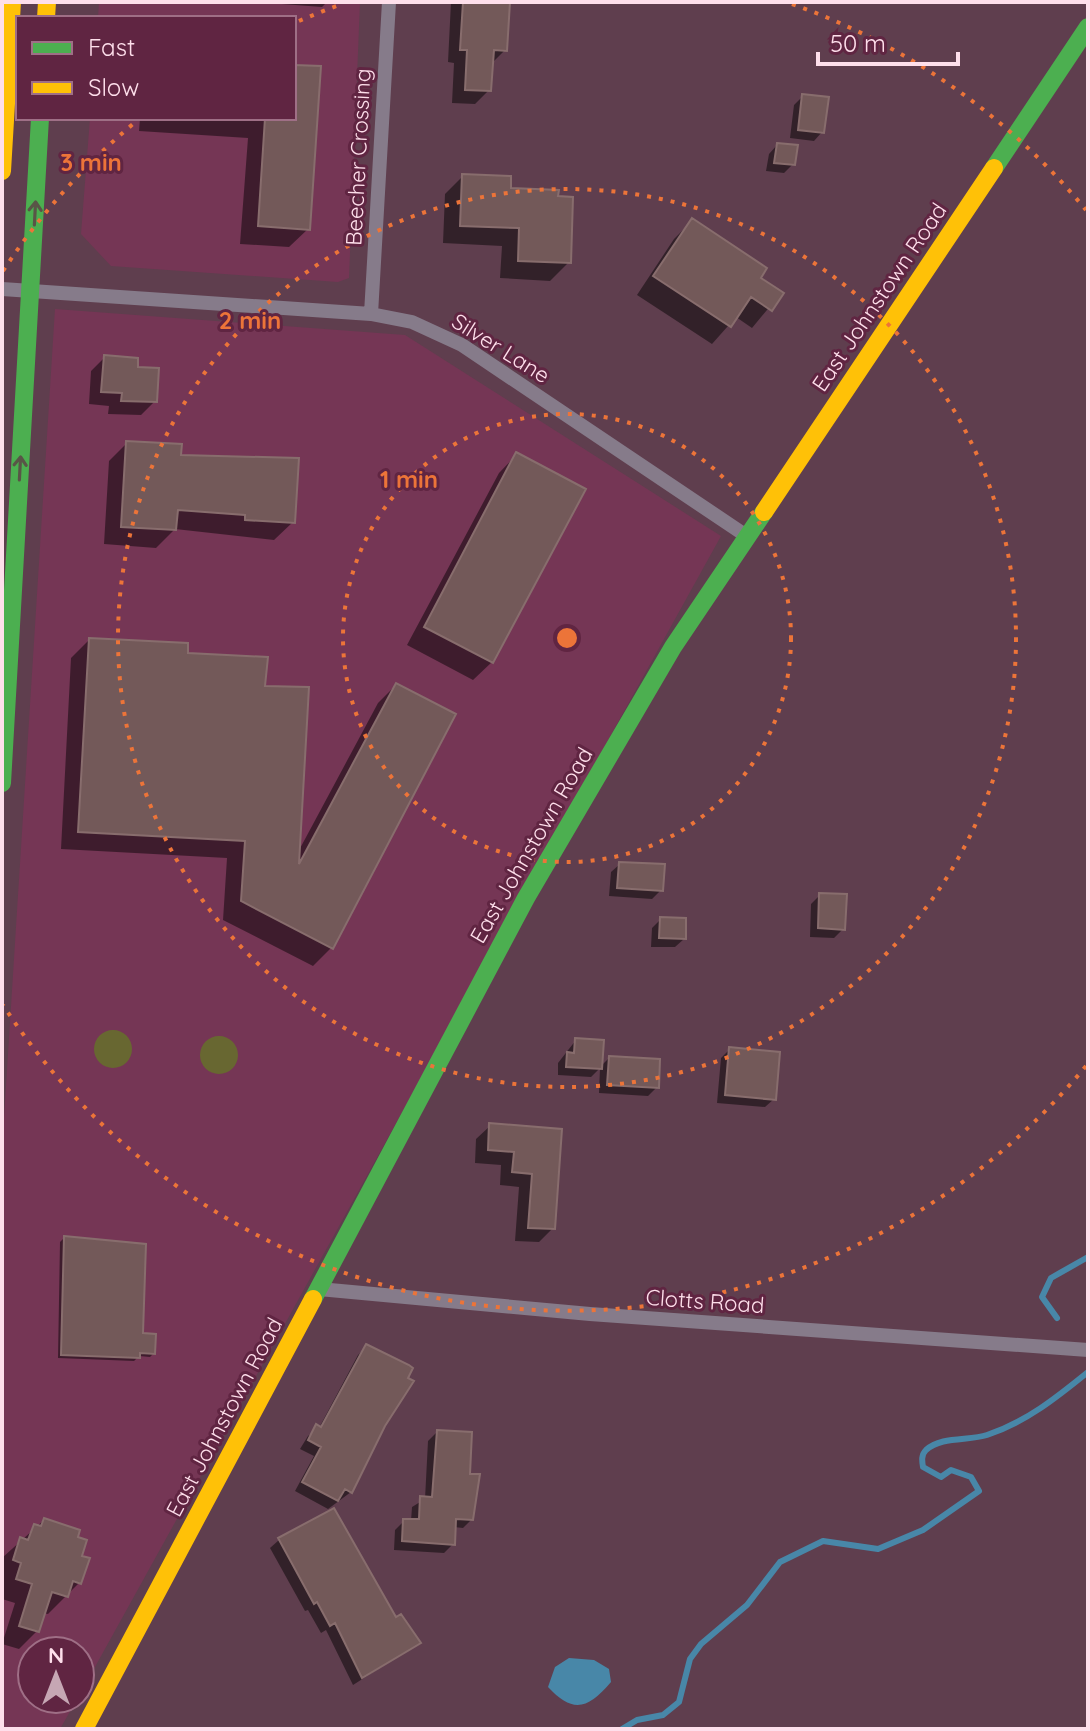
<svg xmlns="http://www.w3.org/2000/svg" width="1090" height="1731" viewBox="0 0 1090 1731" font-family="Quicksand,sans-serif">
	<rect width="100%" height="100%" fill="#5f3e4e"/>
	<!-- built -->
	<path fill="#753655" d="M99,2H360L349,278L338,282L111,266L81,234L90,118H294V18H98Z
		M55,309L405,335L721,536L80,1694V1651H32V1699H77L60,1729H2V1149Z"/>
	<!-- green -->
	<path fill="#686731" d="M94 1049a19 19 0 1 1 38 0a19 19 0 1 1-38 0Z
		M200 1055a19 19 0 1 1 38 0a19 19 0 1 1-38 0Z"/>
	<!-- water -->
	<path fill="#4887a8" d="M569,1658L594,1660L609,1669L611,1682C588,1709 573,1714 548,1687L555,1667Z"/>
	<!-- shadow -->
	<path fill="#0007" d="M255,2H327L322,7Z
		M451,2H508L505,50L491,64L489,90L475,104L452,103L454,63L448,62Z
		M294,67L308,229L289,247L240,244L248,138L139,131L140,118H294Z
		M803,96L822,132L814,141L790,138L794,105Z
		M777,145L793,164L784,173L766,171L769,154Z
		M463,176L509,190L569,262L550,281L500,278L502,246L443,243L445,194Z
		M692,221L781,293L752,328L736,317L712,344L637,295L674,239Z
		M105,357L135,368L155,401L141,415L108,414L109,406L89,404L91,371Z
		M127,443L179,457L293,522L274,540L175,529L156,548L104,544L109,461Z
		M517,454L492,662L473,680L407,645L499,473Z
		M89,640L186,655L263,688L297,854L378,703L396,685L331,948L313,966L223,920L227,858L61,849L71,658Z
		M620,864L661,890L652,899L609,896L611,872Z
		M820,895L843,929L834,938L810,937L811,904Z
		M661,919L684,939L675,947H651L652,928Z
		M576,1040L600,1067L609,1058L657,1087L648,1096L599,1093L600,1068L591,1077L558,1075V1063Z
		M730,1049L774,1099L765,1107L717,1103L721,1058Z
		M490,1126L560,1131L553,1228L539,1242L515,1241L519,1187L500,1185L501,1165L475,1163L476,1139Z
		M64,1238L154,1353L150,1357L139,1356L134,1361L58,1358L60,1242Z
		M367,1346L383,1425L351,1492L328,1509L295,1491L314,1456L300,1449L308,1436L319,1428L358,1355Z
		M437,1432L472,1519L463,1528L454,1527L453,1544L444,1553L394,1550L395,1530L404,1521H411L412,1507L425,1499L428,1441Z
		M44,1520L75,1538L80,1582L48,1614L43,1613L37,1631L19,1649L2,1644L15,1603L2,1599V1558Z
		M279,1540L419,1643L353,1685L326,1630L321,1633L308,1610L305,1611L270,1548Z"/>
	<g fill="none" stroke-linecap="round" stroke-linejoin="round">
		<!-- stream -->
		<path stroke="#4887a8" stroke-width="6" d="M1057,1318L1042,1297L1051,1278L1088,1257
			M622,1729L637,1720L663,1715L679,1702L690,1659L701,1644L747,1605L780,1562L823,1541L878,1549L923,1530L979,1491L971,1477L951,1470L941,1477L923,1467C922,1461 921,1455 926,1450C941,1436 969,1441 987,1435C1026,1422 1056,1398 1088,1372"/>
	</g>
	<!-- building -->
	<path fill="#735959" stroke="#886d6d" stroke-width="2" d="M463,2H510L507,51L494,50L491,91L465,90L467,50H460Z
		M294,65L321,66L310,230L258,226L265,118H294Z
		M802,94L829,97L824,133L798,130Z
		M777,143L798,145L795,165L774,163Z
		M462,174L511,176V188L559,190L558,196L573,197L571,263L518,261L519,228L460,226Z
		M692,218L767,268L761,278L784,293L772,311L751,297L731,327L653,276Z
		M104,355L138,358V367L159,368L157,402L121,401L122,393L101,392Z
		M126,441L182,444L181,455L299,458L295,523L245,520V515L178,510L176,530L121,527Z
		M516,452L586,489L493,663L424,627Z
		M89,638L188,643V653L268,657L265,686L309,687L299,864L396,683L456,714L333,949L241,901L245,841L78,832Z
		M619,862L665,864L663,891L617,888Z
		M819,893L847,894L845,930L818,928Z
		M660,917L686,918V939L659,938Z
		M575,1038L604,1040L602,1069L566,1067L567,1052L574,1053Z
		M729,1047L780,1052L776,1100L725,1095Z
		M609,1056L660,1059L659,1088L607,1085Z
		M489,1123L562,1129L555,1229L528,1228L532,1174L512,1172L514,1152L488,1150Z
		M64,1236L146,1244L143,1333L156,1334L155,1354L140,1353V1358L61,1355Z
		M366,1344L409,1365L413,1368L408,1378L414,1381L385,1426L352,1493L345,1489L338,1501L302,1482L321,1447L308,1440L316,1424L321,1427Z
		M437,1430L472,1432L470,1474H480L473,1520L456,1519L455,1545L402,1541L403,1519H419L420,1496L432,1497Z
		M334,1508L396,1617L401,1614L421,1643L362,1678L335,1623L330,1626L317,1602L314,1604L278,1538Z
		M44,1518L80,1530L78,1537L87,1540L82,1556L90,1558L81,1584L73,1581L68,1597L52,1592L39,1632L19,1626L32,1584L16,1579L21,1563L13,1560L20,1537L28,1540L34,1524L41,1526Z"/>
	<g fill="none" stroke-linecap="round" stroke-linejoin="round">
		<!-- street -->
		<path stroke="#867b8a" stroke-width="14" d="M2,289L371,314L412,322L462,345L748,537
			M371,314L389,2
			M319,1289L590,1314L1088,1350"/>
		<!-- fast -->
		<path stroke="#4caf50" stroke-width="18" d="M994,168L1088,27
			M2,783L40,118
			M313,1299L526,898L673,647L764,512"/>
		<!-- slow -->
		<path stroke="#ffc107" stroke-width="18" d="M46,18L47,2
			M2,171L12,2
			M764,512L994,168
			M84,1729L313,1299"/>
	</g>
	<!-- one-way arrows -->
	<defs><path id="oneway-shaft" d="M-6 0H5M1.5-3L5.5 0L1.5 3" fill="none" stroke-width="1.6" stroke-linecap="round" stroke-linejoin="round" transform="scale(2)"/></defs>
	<g stroke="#595547">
		<use href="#oneway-shaft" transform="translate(35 213) rotate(-87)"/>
		<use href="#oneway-shaft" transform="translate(20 468) rotate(-87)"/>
	</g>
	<!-- distance rings -->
	<g fill="none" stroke="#ec7439" stroke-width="4" stroke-dasharray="4 8">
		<circle cx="567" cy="638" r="224"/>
		<circle cx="567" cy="638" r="449"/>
		<path d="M1086 1066A673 673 0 0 1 3 1005M3 271A673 673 0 0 1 139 119M299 21A673 673 0 0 1 342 4M792 4A673 673 0 0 1 1086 210"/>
	</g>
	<g text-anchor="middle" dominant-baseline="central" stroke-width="6" stroke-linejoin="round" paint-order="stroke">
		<!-- street labels -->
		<g font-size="22" fill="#fedfeb" stroke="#602542">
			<text transform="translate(358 157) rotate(-87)">Beecher Crossing</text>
			<text transform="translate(879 297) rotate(-56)">East Johnstown Road</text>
			<text transform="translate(501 348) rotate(32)">Silver Lane</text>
			<text transform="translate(531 845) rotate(-60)">East Johnstown Road</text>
			<text transform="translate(705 1301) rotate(4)">Clotts Road</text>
			<text transform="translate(224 1417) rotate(-62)">East Johnstown Road</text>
		</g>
	</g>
	<circle cx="567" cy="638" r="12" fill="#ec7439" stroke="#602542" stroke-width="4"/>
	<g font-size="24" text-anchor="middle" font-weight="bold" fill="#ec7439" stroke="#602542" stroke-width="6" stroke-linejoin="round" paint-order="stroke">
		<text x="91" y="171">3 min</text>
		<text x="250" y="329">2 min</text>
		<text x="409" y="488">1 min</text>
	</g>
	<!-- border -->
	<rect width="1090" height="1731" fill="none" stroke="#fedfeb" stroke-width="8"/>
	<!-- legend -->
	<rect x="16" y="16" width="280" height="104" fill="#602542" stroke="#9f6f86" stroke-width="2"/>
	<rect x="32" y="42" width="40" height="12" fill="#4caf50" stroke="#9f6f86" stroke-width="2"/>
	<text x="88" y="56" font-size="24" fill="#fedfeb">Fast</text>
	<rect x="32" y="82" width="40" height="12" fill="#ffc107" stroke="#9f6f86" stroke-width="2"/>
	<text x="88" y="96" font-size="24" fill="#fedfeb">Slow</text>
	<!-- north arrow -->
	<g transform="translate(56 1675)"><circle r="38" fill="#602542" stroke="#9f6f86" stroke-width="2"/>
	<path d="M0-6L14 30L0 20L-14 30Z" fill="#c6a7b4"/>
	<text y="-12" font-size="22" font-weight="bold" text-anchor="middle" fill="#fedfeb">N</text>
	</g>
	<!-- scale -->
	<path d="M818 52v12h140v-12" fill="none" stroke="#fedfeb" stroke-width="4"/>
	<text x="830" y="52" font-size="24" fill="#fedfeb" stroke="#602542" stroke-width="6" paint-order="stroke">50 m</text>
</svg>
